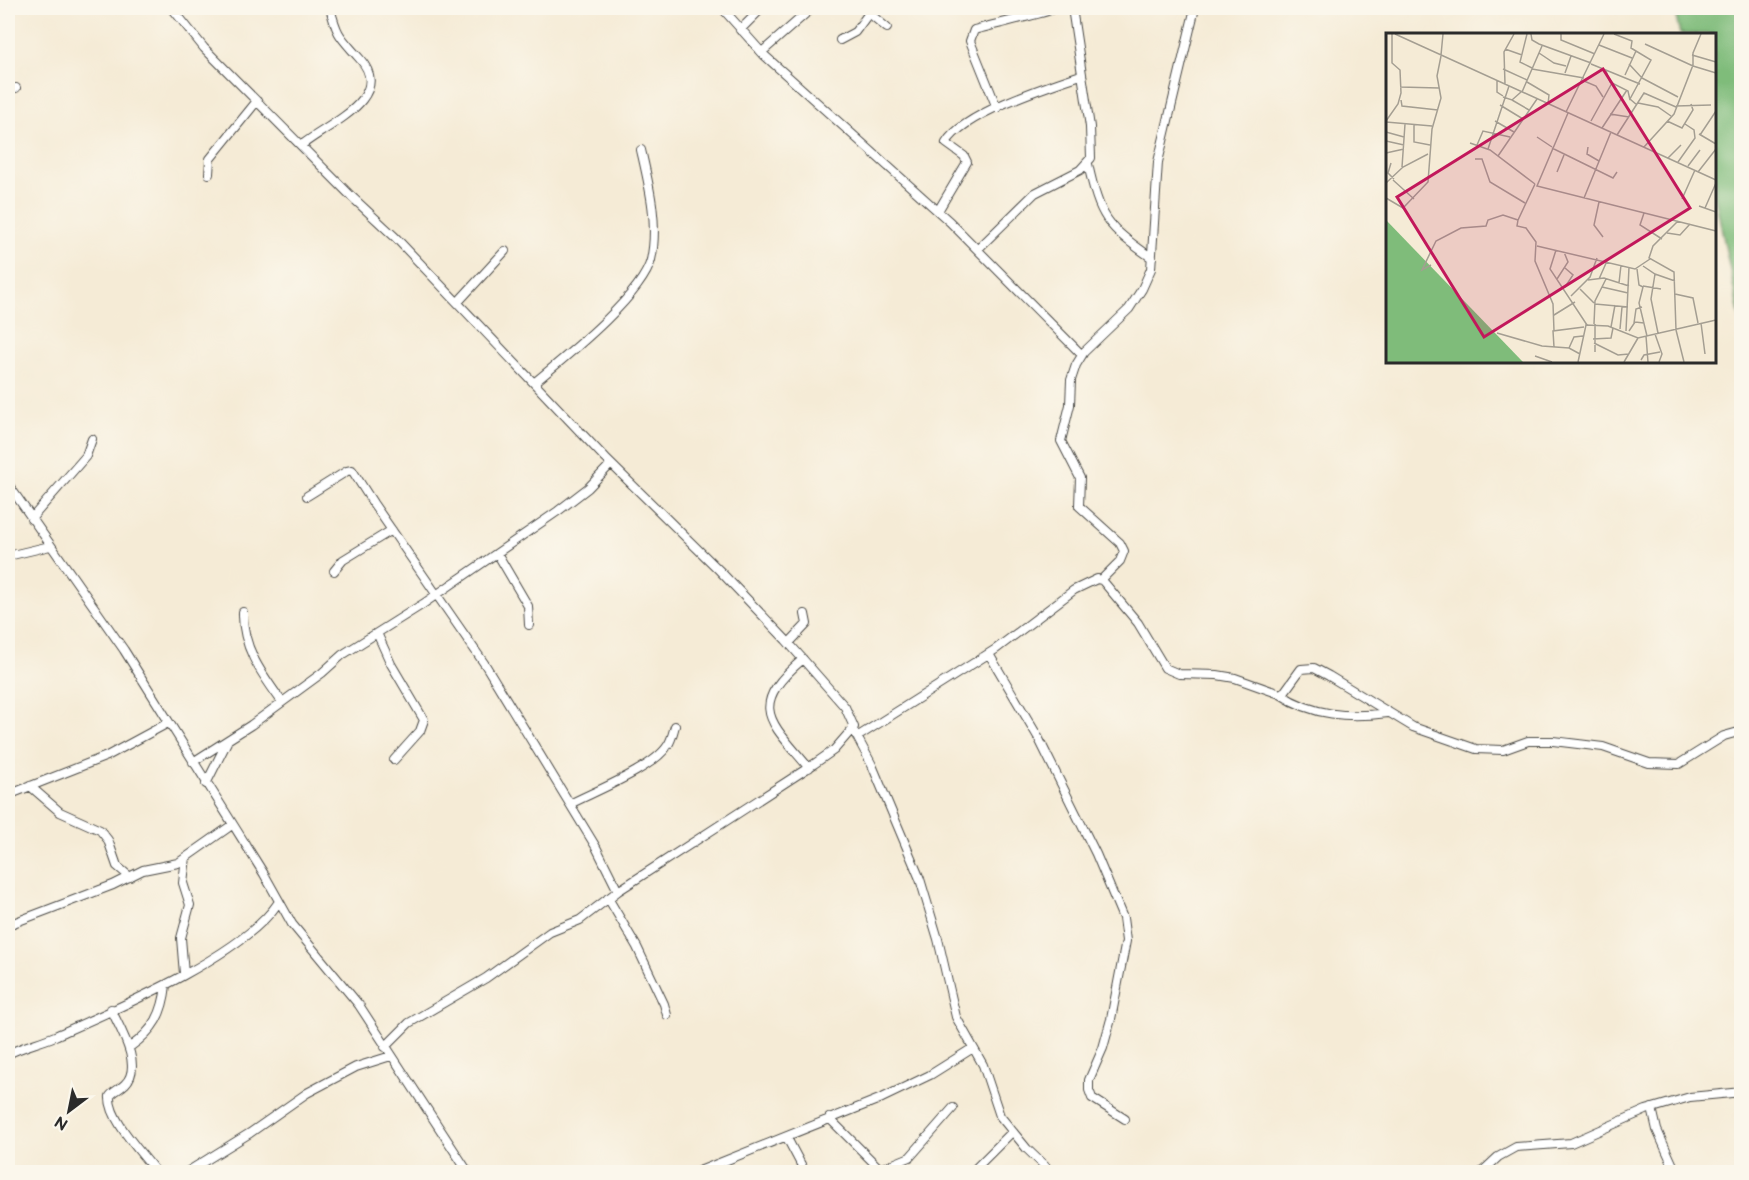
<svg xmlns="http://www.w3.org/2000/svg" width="1749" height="1180" viewBox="0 0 1749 1180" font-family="'Balsamiq Sans',sans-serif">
	<rect width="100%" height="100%" fill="#fbf7ec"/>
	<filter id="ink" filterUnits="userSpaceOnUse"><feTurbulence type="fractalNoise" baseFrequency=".0167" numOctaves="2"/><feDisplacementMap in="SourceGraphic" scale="12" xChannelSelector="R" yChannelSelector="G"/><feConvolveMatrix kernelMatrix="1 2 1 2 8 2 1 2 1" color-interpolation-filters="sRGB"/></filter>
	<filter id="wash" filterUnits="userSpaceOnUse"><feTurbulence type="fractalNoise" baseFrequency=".008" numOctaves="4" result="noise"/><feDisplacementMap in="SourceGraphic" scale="24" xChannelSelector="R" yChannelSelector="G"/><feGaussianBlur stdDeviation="1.35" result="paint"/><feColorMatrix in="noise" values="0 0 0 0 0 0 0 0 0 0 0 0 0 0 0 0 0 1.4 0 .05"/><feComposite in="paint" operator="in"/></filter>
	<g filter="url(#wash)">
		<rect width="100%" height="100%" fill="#f5ebd6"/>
		<!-- forest -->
		<path fill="#7fbc7a" stroke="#557452" stroke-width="1.5" d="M1674,8H1741V323L1715,197L1714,34H1680Z"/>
	</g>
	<g filter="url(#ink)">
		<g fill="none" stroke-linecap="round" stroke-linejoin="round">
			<!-- street casing -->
			<g stroke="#494845" stroke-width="10">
				<path id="street" d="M172,8L204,48L351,196L395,237L606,459L719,570L786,640L845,707L854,727L834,750L814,764L618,891L580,920L550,932L486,978L409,1023L385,1047
					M722,8L764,55L950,222L1082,355
					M863,8L887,28
					M740,30L762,8
					M840,40L855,32L869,13
					M762,52L812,8
					M8,90L16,88
					M997,108L970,41L974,30C986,26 1052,12 1056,8
					M302,145C326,125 395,98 360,59C340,36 338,38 330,8
					M1088,164C1100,218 1106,226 1152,258
					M209,174L210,159L257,101
					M938,211L967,162L964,156L946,143C964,113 1048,86 1081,75
					M978,249L1035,193L1080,170L1091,158L1090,127L1072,8
					M458,302L505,251
					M534,383C564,358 642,296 651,260C659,224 649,185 641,150
					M8,484L124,650L264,874L292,924L359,1005L468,1172
					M307,496L347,471L352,470L373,503L486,666L596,847L618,891
					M31,519L86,456L92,439
					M497,553L528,606L529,625
					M8,556L50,546
					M334,571L343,560L392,530
					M1101,580L1120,561L1124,551L1120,543L1079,506L1080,478L1061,441L1070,405L1071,380L1076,365L1084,352L1129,309L1142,289L1151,269L1158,162L1195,8
					M243,612C242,648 262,674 282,702
					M377,633L391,664L424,720L420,731L394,760
					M789,643L807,624L805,614
					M989,654L1038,737L1096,854L1123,918L1126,941L1111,1019L1103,1048L1089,1080V1090L1092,1098L1125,1119
					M803,659C747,707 769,720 809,768
					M1280,694C1313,716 1349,718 1388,713
					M855,733L872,765L920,879L938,939L956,1017L983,1065L1000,1116L1027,1149L1051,1172
					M857,737L996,649L1074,590L1097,579L1102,580L1138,623L1165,668L1179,674L1217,675L1235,678L1280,694L1285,691L1301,669L1314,668L1329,676L1413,727L1476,749L1503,750L1528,741H1553L1603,747L1649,763L1679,764L1724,736L1742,731
					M193,762L251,725L322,673L342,655L423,604L558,511L588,488L611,464
					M206,784L227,742
					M30,786L60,812L100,830L108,840L117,866L130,877
					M8,795L107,756L168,723
					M570,804C595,791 654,768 668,745C672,739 673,732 675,726
					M608,898L637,947L664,1004L667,1015
					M8,925L113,885L143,870L178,863L232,825
					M184,974L181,938L190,905L183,883L186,857
					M111,1009C119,1027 144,1066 125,1084C120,1089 114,1091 110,1096C108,1119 143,1154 156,1172
					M130,1047C154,1030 163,1014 166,985
					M8,1054C23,1046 39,1043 55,1036C114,1010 243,956 278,903
					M8,1092V1118
					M1652,1108L1657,1130L1676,1172
					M829,1118L883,1172
					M787,1138L805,1172
					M881,1169L910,1157L953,1108
					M187,1172L250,1133L307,1093L356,1067L391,1056
					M697,1172L882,1098L930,1075L973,1048
					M972,1172L1012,1132
					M1482,1172L1498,1157L1516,1147L1571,1143L1646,1110L1690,1097L1742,1092"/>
			</g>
			<!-- street -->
			<use href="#street" stroke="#fff" stroke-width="8"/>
		</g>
	</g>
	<!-- overview -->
	<g transform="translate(1386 33)">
		<rect width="330" height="330" fill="#f5ebd6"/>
		<path d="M0,187L137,329H0Z" fill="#7fbc7a"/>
		<path fill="none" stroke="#a49e92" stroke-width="1.5" d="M9,1L330,147M141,1L134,29L146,35M145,1L146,7L153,11L205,30M175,1V7L209,21M228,1L246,8L245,15L265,27L244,66L251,72M259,11L307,33M213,12L246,25M119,16L136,22M153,20L168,30L180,33M55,22L57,1M306,22L330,29M205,31L254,51M243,31L256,45M307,33L330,40M117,36L141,47M146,36L198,45M220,38L224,49L242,58L244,67M179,40L185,23M239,42L250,18M256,45L292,64M111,48V59L117,63M198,48L210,53L217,64M141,49L163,62L162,71M119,51L118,19L128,1M14,54L53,55M136,59L156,13M117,64L126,67L135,59M15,67L16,73L52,77M126,67L143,77M252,70L272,74L285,83M114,72L137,86M290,73L325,72M180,79L218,1M182,80L151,153L330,198M224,81L243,84M0,88L12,71L15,60L14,37L6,30V1M109,88L128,99M205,88L226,50M281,88L296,95L307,77L305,71M0,89L46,93M28,92V109L44,112M216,95L241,57M0,99L18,104M313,101L330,111M231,102L258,60L290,74M314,102L330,78M151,104L166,114M0,108L18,112M84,110L104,117L149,151M91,112L97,98L124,104M202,114L201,121L213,128M258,114L288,81L307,32V20L315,1M166,115L227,145L231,139M102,116L123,53M0,120L18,116M112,123L151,66M282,125L295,112M89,126H96L104,149L139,170M292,129L309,105L308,97L299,91M5,130L2,140L8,146M302,133L314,117M16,134L19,91M171,139L178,122M312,139L330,116M7,147L28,166M0,150L17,134L42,121M0,165L17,175L42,149L46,96L55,65L51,43L55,23M198,165L225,99M296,166L309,137M213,169L208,192L217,204M313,173L330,179M319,175L330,150M258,180L254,192L276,206M132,187L131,193L140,195L150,209L149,228L167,271L168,298M281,200L294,202L304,191M151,213L249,236L264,226M170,217L164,236L201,292M45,232L36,237L50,208L75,195L100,193L102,187L117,182L132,187L149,151M257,233L269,241L289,248M179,235L187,242L179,254M251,236L253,252L257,254L253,270L261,303M269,241L265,266L272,300M171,246L182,229L178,219M213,246L221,228M202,247L218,245L243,253M233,250L235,232M257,253L275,256M216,254L242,260M194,256L208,270M289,261L307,265L312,290M185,263L204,244L211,225M209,271L242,274M168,282L189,269M248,290L250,276L256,274M315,290L319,321M208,291L209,268L220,246M209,291V319M225,294L229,272M234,296L236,274M290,297L288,239L263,225L267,213L292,188M290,297L298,329M240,298L243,234M243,298L249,289L258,290M111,300L156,313L183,315L194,321M269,301L276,321L273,329M260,303L262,329M207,306L225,305L227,295M208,310L232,322L243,321M168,314L167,298L198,294M183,315L188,304L197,303M149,323L166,329M255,327L258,322L274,319M192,329L200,292L222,293L252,305L330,287M238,329L252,305"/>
		<path fill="#c2185b" fill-opacity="0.15" stroke="#c2185b" stroke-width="3" d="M217,36L304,175L98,304L11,164Z"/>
		<rect width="330" height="330" fill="none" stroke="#2b2b2b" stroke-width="3"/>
	</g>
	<!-- margin -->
	<rect width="1749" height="1180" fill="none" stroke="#fbf7ec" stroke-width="30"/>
	<!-- north arrow -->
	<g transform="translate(69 1111) rotate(212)" stroke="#fbf7ec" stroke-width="4.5" paint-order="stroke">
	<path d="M0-4.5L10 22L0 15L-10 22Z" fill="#2b2b2b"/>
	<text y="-9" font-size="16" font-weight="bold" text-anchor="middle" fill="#2b2b2b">N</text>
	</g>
</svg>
